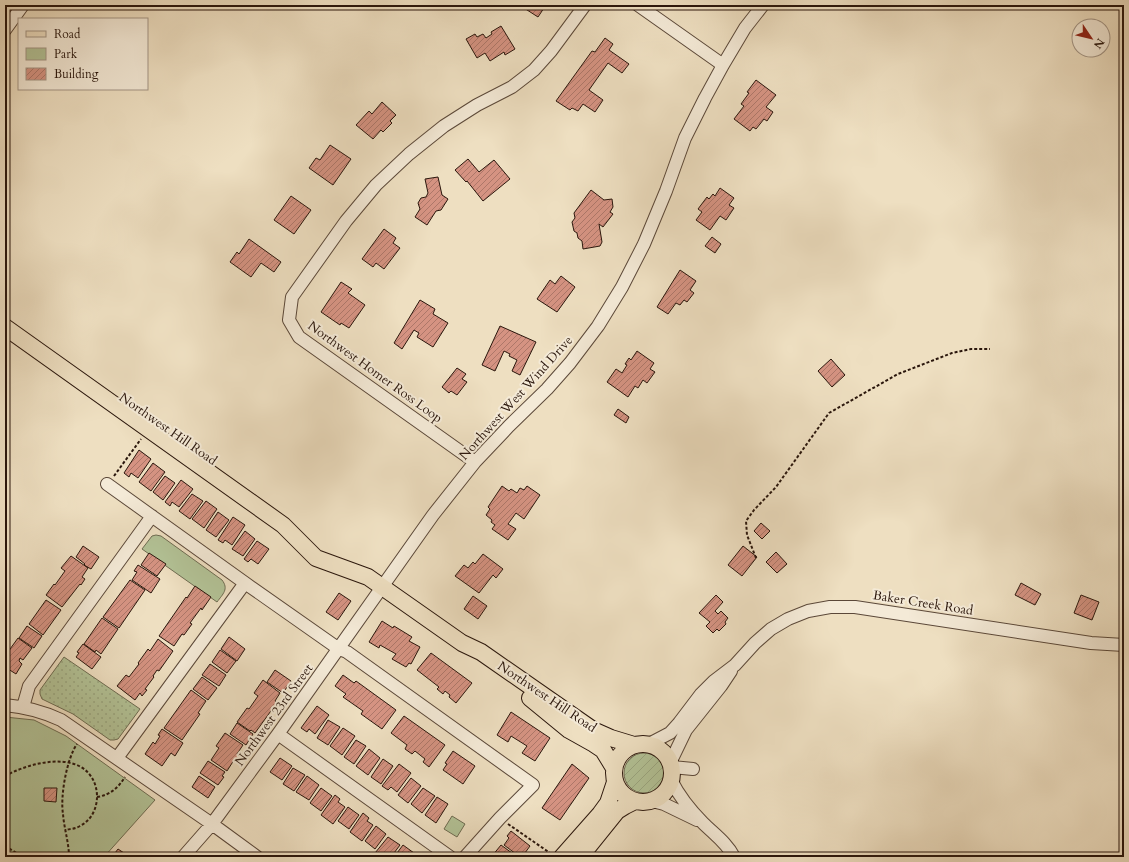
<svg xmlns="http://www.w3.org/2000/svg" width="1129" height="862" viewBox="0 0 1129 862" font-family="Cardo,serif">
	<defs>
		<pattern id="grass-dots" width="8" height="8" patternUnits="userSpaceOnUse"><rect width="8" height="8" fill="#b3c397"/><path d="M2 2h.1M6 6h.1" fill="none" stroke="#9aa781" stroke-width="1.8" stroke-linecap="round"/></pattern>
		<pattern id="garden-furrows" width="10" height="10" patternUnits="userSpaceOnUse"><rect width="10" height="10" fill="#b3c397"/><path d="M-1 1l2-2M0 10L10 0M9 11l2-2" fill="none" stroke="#9aa781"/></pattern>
		<pattern id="building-hatch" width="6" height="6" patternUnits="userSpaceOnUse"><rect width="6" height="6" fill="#d59382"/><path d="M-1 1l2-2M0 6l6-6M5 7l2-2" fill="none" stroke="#ad7769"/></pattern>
	</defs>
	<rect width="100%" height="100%" fill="#eedfc1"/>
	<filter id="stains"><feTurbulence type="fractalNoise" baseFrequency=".005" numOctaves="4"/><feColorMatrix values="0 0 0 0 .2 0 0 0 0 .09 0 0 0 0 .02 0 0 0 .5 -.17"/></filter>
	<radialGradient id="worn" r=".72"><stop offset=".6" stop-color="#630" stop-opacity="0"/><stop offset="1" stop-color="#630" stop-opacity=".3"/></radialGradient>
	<!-- grass -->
	<path fill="url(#grass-dots)" stroke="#6e6c52" d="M64,657L140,709L118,739L114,740H110L73,714L42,699L40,694V690Z"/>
	<!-- park -->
	<path fill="#b3c397" stroke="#6e6c52" d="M156,535L161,536L222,580C229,589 223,594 217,602L142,549L152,536Z
		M5,717L34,720L66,736L155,800L104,857H5Z
		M452,816L465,824L457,837L444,829Z"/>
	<!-- garden -->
	<path fill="url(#garden-furrows)" stroke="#6e6c52" d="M624 773a20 20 0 1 1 40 0a20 20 0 1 1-40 0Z"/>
	<!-- building -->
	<path fill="url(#building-hatch)" stroke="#2a160c" d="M526,5H546L538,17L524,8Z
		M501,26L515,49L505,55L504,52L490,61L485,53L477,58L466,39L475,34L477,37L483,34L486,38L492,34L491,32Z
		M605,38L613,44L609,50L629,64L622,73L608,63L589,90L603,100L595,112L583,104L578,111L572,108L570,110L556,101L592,51L595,52Z
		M756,80L776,95L766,107L773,112L767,121L764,119L756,129L753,127L750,131L734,119L744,106L741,104L749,93L747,92Z
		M382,102L396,115L390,121L392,123L383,132L381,130L373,139L356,125L369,111L372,114Z
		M330,145L351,159L333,185L309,168L316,158L320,160Z
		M468,159L479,172L494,160L510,179L483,201L467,181L466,182L455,170Z
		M438,177L442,195L448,199L441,210L436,211L427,225L415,217L420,209L418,203L421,198L426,197L428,193L425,179Z
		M720,188L734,198L729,205L734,208L726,220L720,216L710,230L696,220L702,212L698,209L707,197L709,199L713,194L715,196Z
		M591,190L604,200L612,199L613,207L610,212L613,214L603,227L599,224L602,242L600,246L583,249L582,241L578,238L577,233L574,231L572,222L575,218L574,213Z
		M291,196L311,210L294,234L274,220Z
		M384,229L396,238L393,243L400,248L384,269L376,263L373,267L362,259Z
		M712,237L721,244L715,253L705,246Z
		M249,239L281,262L274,272L261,263L251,277L230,262L237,252L239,254Z
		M680,270L696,281L690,290L694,293L687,302L684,300L680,305L676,303L668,314L657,307Z
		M561,276L575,287L557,312L537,299L550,280L555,284Z
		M341,282L352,289L348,293L365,305L349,328L341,323L340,325L321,312Z
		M420,300L435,309L433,314L448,323L433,347L417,337L419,333L414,330L402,349L394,343Z
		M500,326L536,342L520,375L512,371L517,360L509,356L510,354L504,351L495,371L482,365Z
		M637,351L654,363L650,369L655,372L647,383L643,380L638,388L635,386L628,397L607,382L616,369L622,373L627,365L625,364L629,358L631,360Z
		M831,359L845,375L832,387L818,371Z
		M457,368L466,374L462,379L467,382L457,395L451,391L449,393L442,387Z
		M618,409L629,417L626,423L614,415Z
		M139,450L151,459L138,478L131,473L129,477L124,473Z
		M153,463L165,472L151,491L139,482Z
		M165,476L175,483L163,500L153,492Z
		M181,480L193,489L179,507L172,502L170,506L165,502Z
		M502,486L509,491L511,489L517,493L520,488L524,490L527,486L540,495L524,519L516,513L508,524L516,529L508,540L492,529L495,525L491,522L492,520L486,515L490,509L488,507Z
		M192,494L203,501L190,519L179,511Z
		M206,501L217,509L204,528L192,519Z
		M218,512L229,520L216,537L206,530Z
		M233,517L245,525L232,545L225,540L223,543L218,540Z
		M761,523L770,531L762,539L754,531Z
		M245,531L255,539L243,556L232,549Z
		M257,541L269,549L258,564L251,559L248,562L244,559Z
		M83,546L99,557L91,569L84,565L85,564L76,557Z
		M743,546L757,557L742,576L728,565Z
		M776,552L787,564L777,573L766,562Z
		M149,553L166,564L157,576L141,565Z
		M483,554L503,569L496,578L493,575L479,593L455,576L464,565L468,568L473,562L475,564Z
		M71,556L88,568L82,577L85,579L81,585L80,584L62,607L46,595L54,584L55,585L65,571L61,568Z
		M138,565L160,579L151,593L132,580L137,572L134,571Z
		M130,580L145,590L119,628L103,617Z
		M1021,583L1041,594L1035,605L1015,595Z
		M195,586L211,597L202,610L201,608L190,623L192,624L184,635L182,634L174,646L159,636L186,597L187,598Z
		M339,593L351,601L338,620L326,612Z
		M716,595L723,602L715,611L718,614L721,611L728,618L725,622L726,624L719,631L717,629L713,633L706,626L710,622L699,613Z
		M1081,595L1099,602L1092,620L1074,613Z
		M473,596L487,606L478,619L464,609Z
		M46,600L61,610L43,635L29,624Z
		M102,618L118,629L101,654L96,650L95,652L84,644Z
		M382,621L393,628L394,626L412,637L409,641L420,647L411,664L409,663L406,667L392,659L396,654L380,645L379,648L369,642Z
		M27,626L42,636L34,648L19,638Z
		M229,637L245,649L237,661L221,649Z
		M18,638L32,648L23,660L20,658L19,661L22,664L16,674L5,667V656Z
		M158,639L173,651L159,671L157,670L153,676L154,677L145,689L147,690L142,696L140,693L135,700L117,686L126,675L129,677L139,664L138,663L148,649L150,651Z
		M83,644L101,657L92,669L76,657L79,653L77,652Z
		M220,650L236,661L227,673L212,662Z
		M431,653L472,683L456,703L449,697L450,695L445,691L443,694L437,689L439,687L417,670Z
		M210,664L226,675L219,686L202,675Z
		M275,670L291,681L283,693L267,682Z
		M343,675L354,683L356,681L396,710L382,729L361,714L363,711L343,697L346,694L335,686Z
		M202,677L217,688L208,700L193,689Z
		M263,680L280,693L275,701L278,703L273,709V708L255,733L251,730L250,731L237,722L247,708L249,709L258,696L254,693Z
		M191,690L206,701L198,713L200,714L182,740L164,728Z
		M317,706L329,715L315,734L309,729L307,732L301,728Z
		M511,712L550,738L535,761L522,753L527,746L511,736L508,742L497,735Z
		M404,716L445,745L429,767L423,762L425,759L415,751L412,754L405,749L407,745L391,733Z
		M328,720L340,727L328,745L317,738Z
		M237,723L253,734L246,745L230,734Z
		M343,728L355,736L342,755L330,746Z
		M162,729L183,743L175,756L171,753L162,766L145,754L153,742L155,744L160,736L158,735Z
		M225,733L243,745L237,754L240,756L236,761L234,760L227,771L211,760L219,748L216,746Z
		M356,740L366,746L354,764L344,757Z
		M369,749L380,758L368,775L356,766Z
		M453,751L475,766L463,784L443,770L447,764L445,763Z
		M280,758L292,766L282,780L270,772Z
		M383,759L393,766L381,784L371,777Z
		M208,761L225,772L222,776L224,777L218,785L200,773Z
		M399,764L411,773L397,792L391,787L388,790L382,786Z
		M572,764L589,778L560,820L542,808Z
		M293,768L305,775L294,791L283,784Z
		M199,776L215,787L208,798L192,787Z
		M307,776L319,785L309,800L296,792Z
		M411,778L421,786L408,803L398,795Z
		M44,788H57L56,802L44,801Z
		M321,788L332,796L321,811L310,803Z
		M423,788L435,796L422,813L411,804Z
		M335,795L340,799L338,802L345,807L333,824L321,815Z
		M437,797L448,804L436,823L425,815Z
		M348,807L359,815L349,829L338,821Z
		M363,813L369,818L367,821L373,825L362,841L350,832Z
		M376,826L386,834L375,849L365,841Z
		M511,831L530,846L522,857H520L504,845L509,838L507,836Z
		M388,837L400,845L391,857H381L375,853Z
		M403,845L414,853L411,857H394Z
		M501,845L516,856L515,857L492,856Z
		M118,849L130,857H112Z"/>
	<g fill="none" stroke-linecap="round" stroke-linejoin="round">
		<!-- minor casing -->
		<g stroke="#5b4839" stroke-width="14">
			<path id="minor" d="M638,5L723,65
				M5,30L23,5
				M475,462L299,337L289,320L292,297L346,221L376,185L409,154L444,126L477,105L512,87L534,70L551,51L585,5
				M107,484L245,583L339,649L347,652L533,785L500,818L465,857
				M5,705C26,707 42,711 61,720L212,824L257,857
				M23,707L29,686L152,516
				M278,734L450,857
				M649,744L670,733L679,723L701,694L714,681L735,665L755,643L771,629L788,619L808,611L830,607H855L1091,643L1124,645
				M117,758L245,583
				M670,763L686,730L721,686L731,671
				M672,767L693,769
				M671,780C679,796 690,810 703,823C714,834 727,843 734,857
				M652,801L664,804L697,820
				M183,857L212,824L278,734L433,515L475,462L509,426L547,389L570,363L598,326L622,287L644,244L666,191L685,138L705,98L723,65L745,28L763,5"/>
		</g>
		<!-- major casing -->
		<g stroke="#2a160c" stroke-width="18">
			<path id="major" d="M5,327L283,525L316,558L368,577L462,643L481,652L593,730L611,738L634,745
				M530,698L569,730L594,744L603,750L614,768
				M614 773a29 29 0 1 1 58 0a29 29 0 1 1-58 0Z
				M562,857L600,814L608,803L615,782
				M580,857L617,811L625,806L635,801"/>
		</g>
		<!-- path -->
		<path stroke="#2a160c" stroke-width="2" stroke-dasharray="3 2" stroke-linecap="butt" d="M114,476L141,439
			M756,558L747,535L746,521L754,510L776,487L829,413L898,374L952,353L971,349H990
			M5,776C25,765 60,755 81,767C103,780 102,815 80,826C75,829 70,829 65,830
			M97,797C110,795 118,788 125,777
			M508,824L550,853
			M5,846L23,857
			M69,857C69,843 64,828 63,814C60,796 67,758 77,744"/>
		<!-- minor -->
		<use href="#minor" stroke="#f4ead7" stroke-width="12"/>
		<!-- major -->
		<use href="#major" stroke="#eedfc1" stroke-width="16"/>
	</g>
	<g text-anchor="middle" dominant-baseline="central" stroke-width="4" stroke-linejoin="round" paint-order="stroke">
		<!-- street labels -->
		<g font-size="13" fill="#2a160c" stroke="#f4ead7">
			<text transform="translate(375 372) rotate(36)">Northwest Homer Ross Loop</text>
			<text transform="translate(516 398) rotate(-48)">Northwest West Wind Drive</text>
			<text transform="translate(168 429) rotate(35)">Northwest Hill Road</text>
			<text transform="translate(923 603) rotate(9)">Baker Creek Road</text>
			<text transform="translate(547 697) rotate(34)">Northwest Hill Road</text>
			<text transform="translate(274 715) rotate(-54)">Northwest 23rd Street</text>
		</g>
	</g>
	<!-- margin -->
	<rect width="1129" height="862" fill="none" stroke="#eedfc1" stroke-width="20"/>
	<rect x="6" y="6" width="1117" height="850" fill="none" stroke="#2a160c" stroke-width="2"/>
	<rect x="10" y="10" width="1109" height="842" fill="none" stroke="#2a160c"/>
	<!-- legend -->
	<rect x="18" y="18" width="130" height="72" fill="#f4ead7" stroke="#a39586"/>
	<rect x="26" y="31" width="20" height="6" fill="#eedfc1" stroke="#a39586"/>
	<text x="54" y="38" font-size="12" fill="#2a160c">Road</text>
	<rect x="26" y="48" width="20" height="12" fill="#b3c397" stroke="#a39586"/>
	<text x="54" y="58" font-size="12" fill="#2a160c">Park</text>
	<rect x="26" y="68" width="20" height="12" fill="url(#building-hatch)" stroke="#a39586"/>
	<text x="54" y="78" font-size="12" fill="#2a160c">Building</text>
	<!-- north arrow -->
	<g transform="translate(1091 38) rotate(125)"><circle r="19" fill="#f4ead7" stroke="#a39586"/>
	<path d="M0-3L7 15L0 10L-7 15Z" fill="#8f2418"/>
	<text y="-6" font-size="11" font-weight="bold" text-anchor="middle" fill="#2a160c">N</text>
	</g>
	<rect width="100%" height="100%" filter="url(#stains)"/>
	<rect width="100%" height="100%" fill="url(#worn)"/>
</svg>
